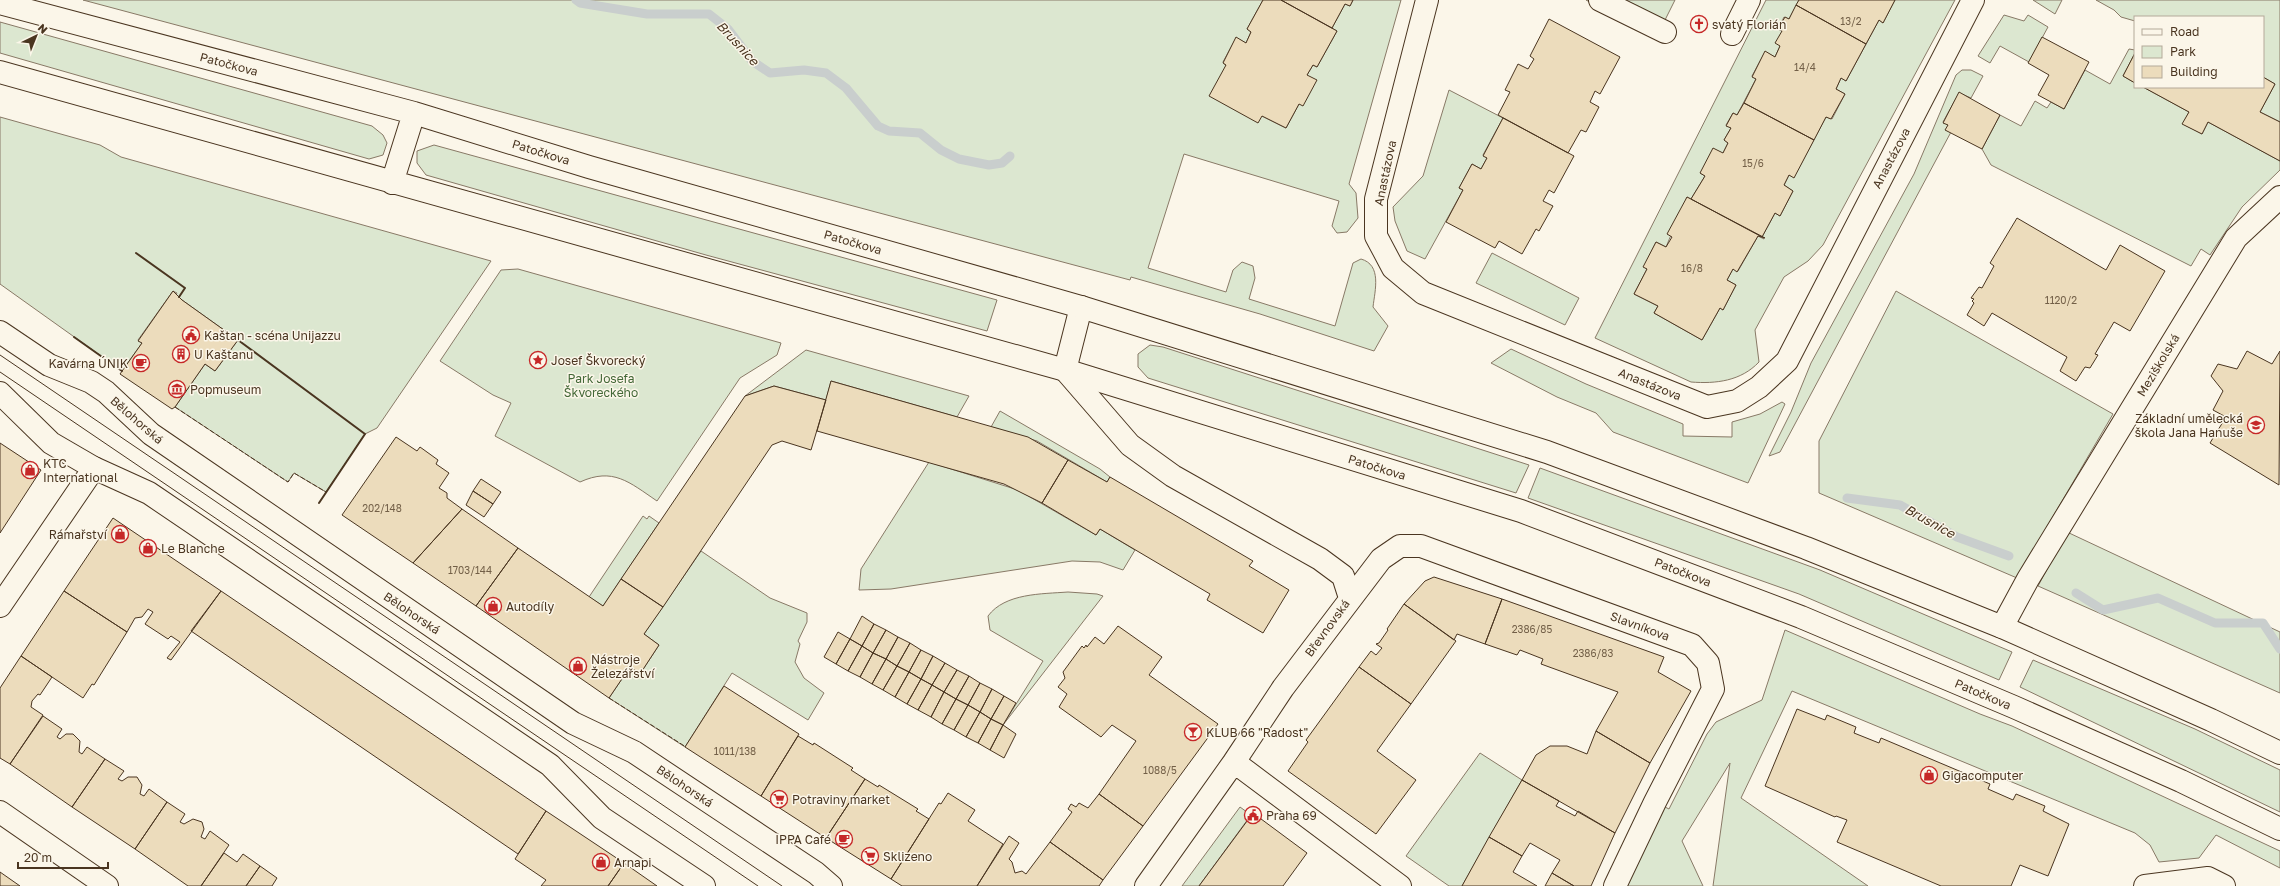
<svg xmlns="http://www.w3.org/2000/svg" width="2280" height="886" viewBox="0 0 2280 886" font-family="'Golos Text',sans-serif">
	<rect width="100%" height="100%" fill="#fbf6e9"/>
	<!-- green -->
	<path fill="#dce7d0" stroke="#887966" d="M83,0H1263L1247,29L1251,32L1246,43L1236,38L1223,62L1262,116L1286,128L1299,104L1307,75L1313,65L1317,67L1337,31L1332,28L1345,4L1350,6L1353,0H1401L1349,184L1356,193L1358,218L1347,232L1337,233L1332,226L1339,201L1184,154L1148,268L1226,292L1233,270L1242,262L1253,266L1255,278L1249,299L1335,326L1353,263L1361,259C1382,265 1375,290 1373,307L1388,326L1374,351L1260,314L1131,277L1130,280Z
		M1586,0H1675L1656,38Z
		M1766,0H1799L1789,19L1784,17L1778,29L1782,31L1780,46L1775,57L1765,52L1752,76L1756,79L1737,115L1733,113L1726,125L1731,128L1724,140L1728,143L1723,153L1700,173L1705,176L1691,199L1687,197L1666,247L1656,242L1644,267L1647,269L1634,294L1658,306L1654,313L1702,340L1720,308L1723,310L1736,285L1727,280L1733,269L1738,271L1758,236L1764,239L1762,237L1775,213L1780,216L1793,191L1784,185L1789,175L1794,177L1826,117L1832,119L1845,94L1836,89L1841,78L1846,81L1879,20L1883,23L1895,0H1955L1823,245L1808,261L1784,277L1755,330L1759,362C1741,381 1716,384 1691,382L1595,338Z
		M2033,0H2062L2055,14Z
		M2096,0H2280V122L2260,112L2275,84L2263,77V17H2135V21L2121,17L2114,10Z
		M2004,15L2024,21L2028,15L2048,27L2029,62L2000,46L1990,63L1978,56Z
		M0,22L372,126L383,135L387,143L383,155L369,159L0,53Z
		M2129,49L2135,50V53L2123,76L2135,83V87H2143L2189,112L2183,124L2202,134L2208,122L2280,161V170L2242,207L2210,255L2201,249L2191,266L1991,165L1982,149L2000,115L2021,126L2035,101L2047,108L2051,102L2064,109L2085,70L2110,84Z
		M1962,70H1971L1983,76L1971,98L1959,93L1943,122L1948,125L1946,130L1951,132L1780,452L1769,456L1791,412L1811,363L1914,174L1956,75Z
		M1449,90L1503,118L1483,155L1487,158L1481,169L1472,164L1459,188L1463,190L1425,259L1407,251L1395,221L1393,207L1423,176Z
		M0,117L100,145L121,157L491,261L377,428L365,434L326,492L294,473L288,482L175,407L205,364L215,371L238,340L182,300L176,295L177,293L173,291L138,340L142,343L122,371L0,284Z
		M434,145L997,300L987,331L706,255L426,175L417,163V151Z
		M1492,253L1579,298L1565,325L1476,283Z
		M518,269L781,343L777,355L740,378L657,501C629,482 613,467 580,482L495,436L511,403L493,395L440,361L501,270Z
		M1896,291L2113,414L2017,578L1819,493V441Z
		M1150,345L1163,347L1529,465L1516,493L1148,378L1138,367V354Z
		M1511,349L1586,384L1683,424V436L1732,437V422L1760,414L1782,402L1785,404L1748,483L1613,432L1596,413L1557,397L1491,363Z
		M806,350L969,396L957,417L831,381L826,400L774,386L745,396Z
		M1000,411L1100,469L1110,477L1107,482L1037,441L991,427Z
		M929,462L1018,490L1096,535L1100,529L1135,550L1123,570L1100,562L1072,561L891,589L859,590L861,569Z
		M1540,468L1820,570L2012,652L1999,680L1799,594L1528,498Z
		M643,516L647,519L649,516L659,523L603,606L589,597Z
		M2067,532L2280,632V693L2038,586Z
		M701,551L770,598L807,613V622L798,641L800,644L795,662L804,678L824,693L808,720L732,673L685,747L609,698L630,667L640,674L659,645L644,634Z
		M1068,592L1097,594L1103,596L1003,725L1043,661L990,630L988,616C1005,593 1042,594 1068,592Z
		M1785,630L1980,714L2012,726L2280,851V868L2216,835L2199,858L2159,862L2150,845L2135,833L1792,691L1741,798L1868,886H1713L1730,763L1682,841L1703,886H1616L1655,802L1669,809L1707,734L1716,722L1762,700Z
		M2033,660L2195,729L2280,770V812L2020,687Z
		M1480,753L1522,780L1462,886H1449L1406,856Z
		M1240,807L1251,815L1199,886H1182Z"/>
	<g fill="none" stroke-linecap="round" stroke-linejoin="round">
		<!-- stream -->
		<path stroke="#c9cecd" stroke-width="9" d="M576,0L580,3L647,14H709L728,29L752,61L770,73L804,70L826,73L846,88L878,126L889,131L920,133L941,150L959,159L989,165L1002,163L1010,156
			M1847,498L1900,505L1957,537L2009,556
			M2076,593L2103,610L2158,598L2215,623H2263L2280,649"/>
	</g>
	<!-- building -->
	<path fill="#ecdcbc" stroke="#4a3520" d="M1263,0H1281L1337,31L1317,67L1313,65L1307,75L1317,80L1303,106L1299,104L1286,128L1262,116L1258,123L1209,96L1226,65L1223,63L1236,37L1246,43L1251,32L1247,29Z
		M1281,0H1353L1350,6L1345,4L1332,28Z
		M1799,0H1895L1883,23L1879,20L1866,44L1796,5Z
		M1796,5L1866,44L1846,81L1841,78L1836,89L1845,94L1831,119L1826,117L1814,140L1744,103L1756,79L1752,77L1765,51L1775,57L1780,46L1775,43L1782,31L1778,29L1785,17L1789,19Z
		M1549,19L1620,57L1600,94L1595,91L1590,102L1599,107L1586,132L1581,130L1568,153L1498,115L1510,92L1505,90L1518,64L1528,69L1534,59L1530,56Z
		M2042,37L2089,62L2064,109L2038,95L2049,75L2028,63Z
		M2135,53V83L2123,76Z
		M2263,77L2275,84L2260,112L2280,122V161L2208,122L2202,134L2182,124L2189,112L2143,87H2263Z
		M1959,92L2000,115L1982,149L1945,130L1948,125L1943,123Z
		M1744,103L1814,140L1794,178L1789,175L1784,185L1793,191L1780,216L1775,213L1762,237L1691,199L1705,176L1700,173L1713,148L1723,153L1728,143L1724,140L1731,128L1726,126L1733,113L1737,115Z
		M1503,118L1574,156L1554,193L1549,190L1543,201L1553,206L1539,231L1536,229L1522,254L1499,241L1495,248L1446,222L1463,190L1459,188L1472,164L1481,169L1487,158L1483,156Z
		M1687,197L1765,238L1758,236L1737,272L1733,269L1727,280L1736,285L1723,310L1720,308L1702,340L1654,313L1658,306L1634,294L1647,269L1643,267L1656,242L1666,247L1672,237L1667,234Z
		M2017,218L2106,270L2120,245L2165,271L2130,331L2114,322L2095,354L2098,355L2090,368L2085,367L2076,381L2060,371L2067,357L1992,313L1984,326L1967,315L1974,303L1972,301L1974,299L1971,298L1979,287L1982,288L1994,266L1990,263Z
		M173,291L182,300L238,340L215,371L205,364L175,407L172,409L120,374L142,343L138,341Z
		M2247,351L2272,364L2280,351L2279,485L2210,443L2226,417L2213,410L2223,391L2211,376L2218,364L2237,369Z
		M831,381L1028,437L1068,460L1042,503L1004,484L817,431Z
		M774,386L826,400L811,450L782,441L772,445L663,607L621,579L745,396Z
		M396,437L417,451L420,447L438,460L436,464L449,473L439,488L447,493V498L462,509L413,563L342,515Z
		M0,443L41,470L0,533Z
		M1068,460L1107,482L1110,477L1253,561L1249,566L1289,590L1263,633L1207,600L1210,594L1100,529L1096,535L1042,503Z
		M481,479L501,492L493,504L473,491Z
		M473,491L493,504L484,517L466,505Z
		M462,509L518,548L476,606L413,563Z
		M113,518L221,591L171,660L167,658L180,642L171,636L168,639L145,624L153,612L148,609L142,617L135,618L127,632L64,591Z
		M518,548L603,606L621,579L663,607L644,634L659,645L640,674L630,667L609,698L476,606Z
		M1434,577L1502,599L1485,644L1457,634L1454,640L1404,604L1425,581Z
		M64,591L127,632L94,685L92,684L83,698L21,656Z
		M221,591L546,811L518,854L191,631Z
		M1502,599L1664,657L1658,672L1691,691L1650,763L1596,731L1618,692L1541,664L1543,659L1520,650L1517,655L1485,644Z
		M1404,604L1456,641L1411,704L1359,667L1371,651L1376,655L1382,648L1376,644L1379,643L1388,630L1387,629Z
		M862,616L874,624L862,646L850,639Z
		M874,624L886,630L873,653L862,646Z
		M1118,626L1162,657L1149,675L1218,724L1143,826L1099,794L1136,741L1112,725L1101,737L1059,707L1067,694L1058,687L1065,678L1063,672L1082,646L1084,648L1086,645L1087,647L1095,637L1104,644Z
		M886,630L898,637L886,659L873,653Z
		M838,632L850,639L836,664L824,657Z
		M898,637L910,643L897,666L886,659Z
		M850,639L862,646L848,671L836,664Z
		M910,643L921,650L909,672L897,666Z
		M862,646L873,653L860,677L848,671Z
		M921,650L933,656L921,679L909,672Z
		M873,653L886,659L872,684L860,677Z
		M21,656L52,677L40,695L38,694L32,701L31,707L43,715L10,764L0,758V688Z
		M933,656L945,663L932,685L921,679Z
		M886,659L897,666L883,690L872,684Z
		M945,663L957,670L944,692L932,685Z
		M897,666L909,672L895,697L883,690Z
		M1359,667L1411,704L1377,751L1416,780L1376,834L1288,771L1308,742L1306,740Z
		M957,670L969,676L956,699L944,692Z
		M909,672L921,679L907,704L895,697Z
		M969,676L980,683L968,705L956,699Z
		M921,679L932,685L918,710L907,704Z
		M980,683L992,689L980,712L968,705Z
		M932,685L944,692L931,717L918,710Z
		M724,686L799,734L761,796L685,747Z
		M992,689L1004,696L991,719L980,712Z
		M944,692L956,699L942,724L931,717Z
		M1004,696L1016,703L1003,725L991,719Z
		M956,699L968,705L954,730L942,724Z
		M968,705L980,712L966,737L954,730Z
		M1797,709L1825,720L1827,715L1856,727L1854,733L1879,743L1881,738L1990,784L1988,789L2013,800L2016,794L2045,806L2043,811L2069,824L2048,876L2020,865L2011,886H1941L1837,842L1847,820L1836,816L1835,817L1765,786Z
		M980,712L991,719L978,743L966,737Z
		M43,716L62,729L57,737L60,739L66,734H73L80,741L79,752L82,754L87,747L105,759L72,807L10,764Z
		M991,719L1003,725L990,750L978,743Z
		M1003,725L1016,734L1004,758L990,750Z
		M1596,731L1650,763L1615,833L1522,780L1536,755L1550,746H1567L1587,754Z
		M798,736L813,745L814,743L853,768L851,770L865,779L826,838L761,796Z
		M105,759L124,771L118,779L122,781L128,777H137L142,785L140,794L144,796L149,789L167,802L135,849L72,807Z
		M865,779L878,787L879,785L918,809L916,811L929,819L891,879L826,838Z
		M1522,780L1559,801L1556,806L1575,816L1578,811L1615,833L1591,886H1574L1552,873L1560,860L1530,843L1522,856L1489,837Z
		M948,793L975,810L968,821L1003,844L977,886H902L891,879L939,803L941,804Z
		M1099,794L1143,826L1103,880L1050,842L1072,812L1068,809L1071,804L1076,807L1079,803L1088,808Z
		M167,802L185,814L180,822L184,824L193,819L202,822L204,829L201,837L205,839L210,831L229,845L201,886H188L135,849Z
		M546,811L624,863L608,886H541L546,880L515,859Z
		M1253,813L1307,853L1283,886H1199Z
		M1009,836L1019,843L1009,859L1012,862L1015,873L1022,871L1026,874L1050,842L1103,880L1099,886H977Z
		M1489,837L1522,856L1513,872L1537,886H1462Z
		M224,853L237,862L243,854L260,866L246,886H201Z
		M624,863L657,886H608Z
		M260,866L277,878L272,886H246Z
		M0,872L20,886H0Z
		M1552,873L1574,886H1545Z"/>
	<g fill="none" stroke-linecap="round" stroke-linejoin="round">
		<!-- street casing -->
		<g stroke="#4a3520" stroke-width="24">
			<path id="street" d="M1427,0L1376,199V236L1393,268L1423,293L1707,407L1737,401L1759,387L1787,361L1973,0
				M1600,0L1665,32
				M1732,34L1749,0
				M1081,307L1065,370L1130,445L1173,476L1320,559L1343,576L1350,598
				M0,606L94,468
				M2002,627L2028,579L2236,238L2280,197
				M1234,762L1400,886
				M0,812L107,886
				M1146,886L1234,762L1283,688L1381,559L1400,546H1421L1692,645L1708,663L1713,689L1655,802L1615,886
				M2145,886L2208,878L2224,886"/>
		</g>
		<!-- secondary casing -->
		<g stroke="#4a3520" stroke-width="24">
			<path id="secondary" d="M0,332L49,365L91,382L106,392L151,434L573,723L634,752L816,873L831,886
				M0,393L51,443L94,468L149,493L550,765L602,818L704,886"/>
		</g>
		<!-- primary casing -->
		<g stroke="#4a3520" stroke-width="24">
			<path id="primary" d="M0,3L414,113L589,167L1081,307L1547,452L1806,548L2002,627L2211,720L2280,753
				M0,72L1065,370L1521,511L1801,617L2014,707L2181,781L2280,829
				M392,183L414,113"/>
		</g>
		<!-- street -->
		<use href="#street" stroke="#fbf6e9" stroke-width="22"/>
		<!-- secondary -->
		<use href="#secondary" stroke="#fbf6e9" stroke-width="22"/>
		<!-- primary -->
		<use href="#primary" stroke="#fbf6e9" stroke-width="22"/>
		<!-- tram -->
		<path stroke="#4a3520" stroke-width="1" d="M0,355L782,886
			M0,372L758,886"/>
		<!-- fence -->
		<path stroke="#4a3520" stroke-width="1" stroke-dasharray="5 2" stroke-linecap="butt" d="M175,407L288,482L294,473L326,492
			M609,698L686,747"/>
		<!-- wall -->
		<path stroke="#4a3520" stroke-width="2" d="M136,253L185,288L179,297
			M74,337L122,371
			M238,340L365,434L319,503"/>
	</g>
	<!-- icons -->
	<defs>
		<g id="church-ring" transform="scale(0.9)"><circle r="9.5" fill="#fbf6e9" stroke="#c62828" stroke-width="1.5"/><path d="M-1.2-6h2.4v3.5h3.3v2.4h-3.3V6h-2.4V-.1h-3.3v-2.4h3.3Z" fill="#c62828"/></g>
		<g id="civic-ring" transform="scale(0.9)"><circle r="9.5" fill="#fbf6e9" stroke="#c62828" stroke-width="1.5"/><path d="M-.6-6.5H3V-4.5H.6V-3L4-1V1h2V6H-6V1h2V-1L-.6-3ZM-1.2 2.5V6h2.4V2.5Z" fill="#c62828"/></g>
		<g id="building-ring" transform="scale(0.9)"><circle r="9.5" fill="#fbf6e9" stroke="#c62828" stroke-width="1.5"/><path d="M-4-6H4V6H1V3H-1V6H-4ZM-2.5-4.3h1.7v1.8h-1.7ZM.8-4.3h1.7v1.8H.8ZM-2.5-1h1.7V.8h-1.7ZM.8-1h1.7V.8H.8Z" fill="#c62828"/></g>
		<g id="sight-ring" transform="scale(0.9)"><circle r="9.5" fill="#fbf6e9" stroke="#c62828" stroke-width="1.5"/><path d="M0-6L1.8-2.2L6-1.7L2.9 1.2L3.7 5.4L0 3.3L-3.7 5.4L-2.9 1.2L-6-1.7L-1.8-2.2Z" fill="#c62828"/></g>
		<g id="cafe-ring" transform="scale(0.9)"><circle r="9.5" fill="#fbf6e9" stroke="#c62828" stroke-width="1.5"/><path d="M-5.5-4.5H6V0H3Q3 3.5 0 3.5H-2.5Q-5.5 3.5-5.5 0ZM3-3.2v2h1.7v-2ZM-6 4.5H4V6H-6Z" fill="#c62828"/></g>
		<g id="museum-ring" transform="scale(0.9)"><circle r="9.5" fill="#fbf6e9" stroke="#c62828" stroke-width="1.5"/><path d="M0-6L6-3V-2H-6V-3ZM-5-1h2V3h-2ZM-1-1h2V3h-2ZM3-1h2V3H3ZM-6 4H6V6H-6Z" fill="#c62828"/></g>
		<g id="school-ring" transform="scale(0.9)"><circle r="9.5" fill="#fbf6e9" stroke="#c62828" stroke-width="1.5"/><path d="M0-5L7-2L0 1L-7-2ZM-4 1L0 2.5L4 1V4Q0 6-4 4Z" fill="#c62828"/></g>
		<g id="shop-ring" transform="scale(0.9)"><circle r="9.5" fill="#fbf6e9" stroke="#c62828" stroke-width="1.5"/><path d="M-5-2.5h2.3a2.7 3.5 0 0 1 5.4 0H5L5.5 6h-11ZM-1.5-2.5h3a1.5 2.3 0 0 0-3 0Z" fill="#c62828"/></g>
		<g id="bar-ring" transform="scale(0.9)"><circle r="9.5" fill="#fbf6e9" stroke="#c62828" stroke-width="1.5"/><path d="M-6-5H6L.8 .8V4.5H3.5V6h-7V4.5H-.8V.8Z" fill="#c62828"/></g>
		<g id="supermarket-ring" transform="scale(0.9)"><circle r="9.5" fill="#fbf6e9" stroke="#c62828" stroke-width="1.5"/><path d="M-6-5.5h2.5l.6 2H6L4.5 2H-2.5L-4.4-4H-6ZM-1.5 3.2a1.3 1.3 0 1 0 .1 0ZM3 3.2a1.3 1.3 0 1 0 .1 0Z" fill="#c62828"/></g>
	</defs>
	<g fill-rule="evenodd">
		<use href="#church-ring" x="1699" y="24"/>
		<use href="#civic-ring" x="191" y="335"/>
		<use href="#building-ring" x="181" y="354"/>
		<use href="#sight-ring" x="538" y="360"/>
		<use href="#cafe-ring" x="141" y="363"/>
		<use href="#museum-ring" x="177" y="389"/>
		<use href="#school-ring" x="2256" y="425"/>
		<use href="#shop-ring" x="30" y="470"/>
		<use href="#shop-ring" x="120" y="534"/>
		<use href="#shop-ring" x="148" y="548"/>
		<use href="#shop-ring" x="493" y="606"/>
		<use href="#shop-ring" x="578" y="666"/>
		<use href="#bar-ring" x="1193" y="732"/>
		<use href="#shop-ring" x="1929" y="775"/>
		<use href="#supermarket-ring" x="779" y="799"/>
		<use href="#civic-ring" x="1253" y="815"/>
		<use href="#cafe-ring" x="844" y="839"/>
		<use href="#supermarket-ring" x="870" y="856"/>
		<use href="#shop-ring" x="601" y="862"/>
	</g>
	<g text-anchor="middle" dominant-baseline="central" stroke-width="3" stroke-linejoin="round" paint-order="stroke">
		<!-- number labels -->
		<g font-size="10" fill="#725f47">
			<text x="1851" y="21">13/2</text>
			<text x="1805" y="67">14/4</text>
			<text x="1753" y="163">15/6</text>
			<text x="1692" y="268">16/8</text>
			<text x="2061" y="300">1120/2</text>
			<text x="382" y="508">202/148</text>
			<text x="470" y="570">1703/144</text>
			<text x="1532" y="629">2386/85</text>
			<text x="1593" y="653">2386/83</text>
			<text x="735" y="751">1011/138</text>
			<text x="1160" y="770">1088/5</text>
		</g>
		<!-- poi labels -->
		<g font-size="12" fill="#4a3520" stroke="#fbf6e9" text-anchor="start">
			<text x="1712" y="24">svatý Florián</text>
			<text x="204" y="335">Kaštan - scéna Unijazzu</text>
			<text x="194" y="354">U Kaštanu</text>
			<text x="551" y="360">Josef Škvorecký</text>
			<text x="128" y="363" text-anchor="end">Kavárna ÚNIK</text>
			<text x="190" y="389">Popmuseum</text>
			<text x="2243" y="418" text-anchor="end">Základní umělecká<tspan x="2243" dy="14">škola Jana Hanuše</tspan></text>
			<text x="43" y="463">KTC<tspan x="43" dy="14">International</tspan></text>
			<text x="107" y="534" text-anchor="end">Rámařství</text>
			<text x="161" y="548">Le Blanche</text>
			<text x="506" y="606">Autodíly</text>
			<text x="591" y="659">Nástroje<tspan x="591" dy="14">Železářství</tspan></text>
			<text x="1206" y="732">KLUB 66 "Radost"</text>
			<text x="1942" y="775">Gigacomputer</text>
			<text x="792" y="799">Potraviny market</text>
			<text x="1266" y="815">Praha 69</text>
			<text x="831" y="839" text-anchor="end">IPPA Café</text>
			<text x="883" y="856">Sklizeno</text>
			<text x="614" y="862">Arnapi</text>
		</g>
		<!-- street labels -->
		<g font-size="12" fill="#4a3520" stroke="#fbf6e9">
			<text transform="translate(229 64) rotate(15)">Patočkova</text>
			<text transform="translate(541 152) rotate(17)">Patočkova</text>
			<text transform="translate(1891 158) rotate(-62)">Anastázova</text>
			<text transform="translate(1385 173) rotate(-78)">Anastázova</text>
			<text transform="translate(853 242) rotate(16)">Patočkova</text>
			<text transform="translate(2158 365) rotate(-59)">Meziškolská</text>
			<text transform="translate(1650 384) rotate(22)">Anastázova</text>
			<text transform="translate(137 420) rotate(41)">Bělohorská</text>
			<text transform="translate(1377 467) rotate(17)">Patočkova</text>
			<text transform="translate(1683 572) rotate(21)">Patočkova</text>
			<text transform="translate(412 613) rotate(34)">Bělohorská</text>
			<text transform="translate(1640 626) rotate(20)">Slavníkova</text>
			<text transform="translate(1327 628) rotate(-54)">Břevnovská</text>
			<text transform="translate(1983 694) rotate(23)">Patočkova</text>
			<text transform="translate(685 786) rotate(34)">Bělohorská</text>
		</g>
		<!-- park labels -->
		<g font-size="12" fill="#436837" stroke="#fbf6e9">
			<text x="601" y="378">Park Josefa<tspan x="601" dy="14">Škvoreckého</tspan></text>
		</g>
		<!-- water labels -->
		<g font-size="13" font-style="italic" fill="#4a3520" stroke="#fbf6e9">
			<text transform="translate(738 43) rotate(47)">Brusnice</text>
			<text transform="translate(1930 521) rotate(29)">Brusnice</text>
		</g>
	</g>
	<!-- legend -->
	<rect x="2134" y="16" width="130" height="72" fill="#fbf6e9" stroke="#b4a999"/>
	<rect x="2142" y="29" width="20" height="6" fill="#fbf6e9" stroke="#b4a999"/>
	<text x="2170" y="36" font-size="12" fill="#4a3520">Road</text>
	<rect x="2142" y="46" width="20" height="12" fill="#dce7d0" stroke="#b4a999"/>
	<text x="2170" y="56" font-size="12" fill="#4a3520">Park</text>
	<rect x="2142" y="66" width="20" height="12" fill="#ecdcbc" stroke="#b4a999"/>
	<text x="2170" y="76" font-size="12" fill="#4a3520">Building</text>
	<!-- north arrow -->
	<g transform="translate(36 36) rotate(43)" stroke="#fbf6e9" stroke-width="3" paint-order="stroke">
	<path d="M0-3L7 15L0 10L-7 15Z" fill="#4a3520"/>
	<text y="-6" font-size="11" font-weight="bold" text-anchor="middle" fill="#4a3520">N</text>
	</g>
	<!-- scale -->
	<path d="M18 862v6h90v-6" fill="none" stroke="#4a3520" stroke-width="2"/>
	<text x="24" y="862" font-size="12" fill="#4a3520" stroke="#fbf6e9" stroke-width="3" paint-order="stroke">20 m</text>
</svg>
